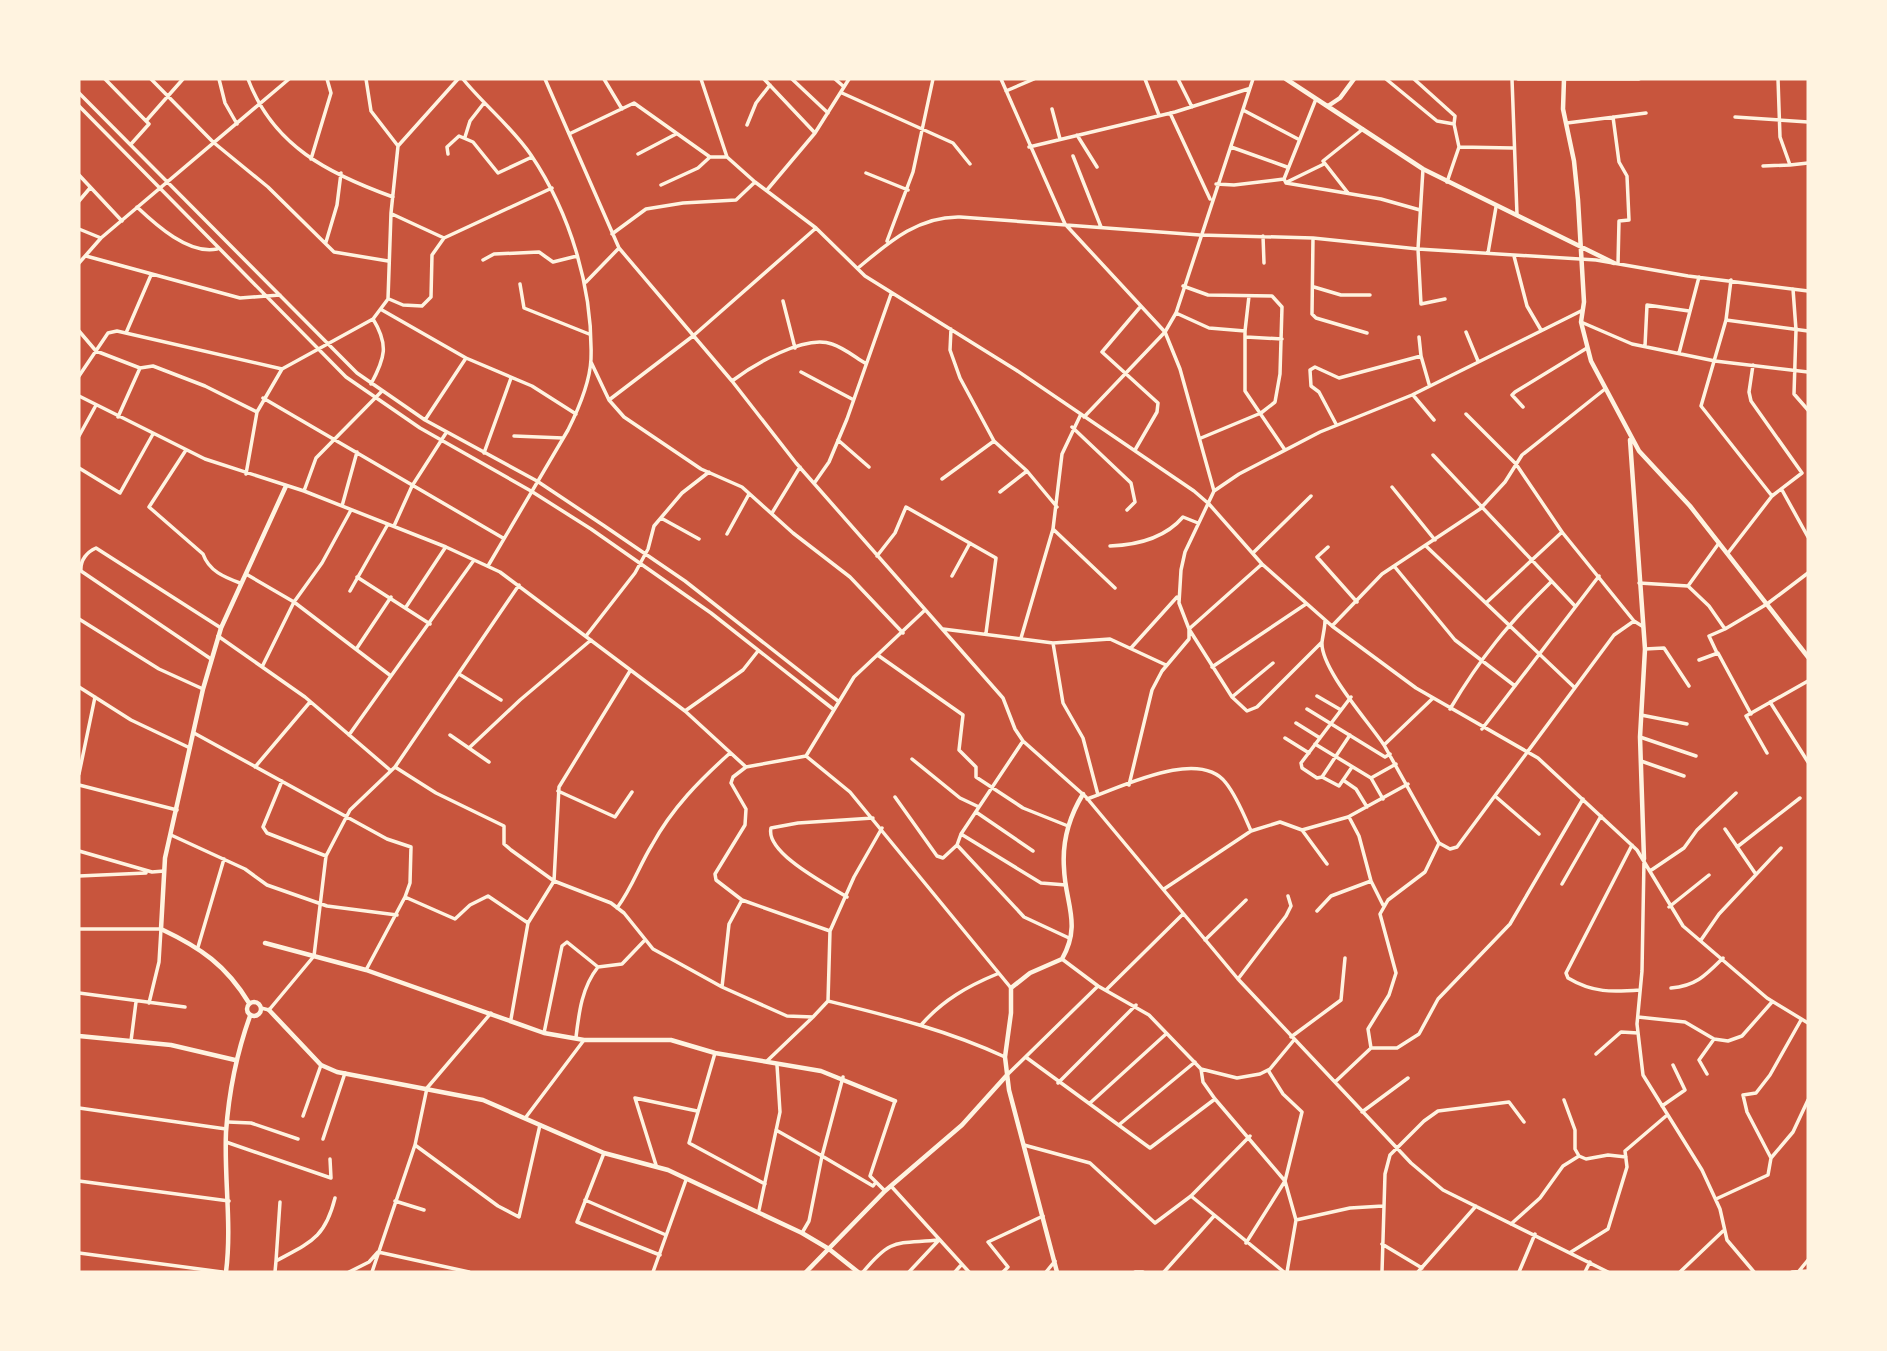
<svg xmlns="http://www.w3.org/2000/svg" width="1887" height="1351" viewBox="0 0 1887 1351" font-family="Lato,sans-serif">
	<rect width="100%" height="100%" fill="#c8553d"/>
	<g fill="none" stroke-linecap="round" stroke-linejoin="round">
		<!-- minor -->
		<path stroke="#fff3e0" stroke-width="3.5" d="M105,79L146,121
			M151,79L213,142L268,187L334,252L388,261
			M219,79L225,103L237,124
			M248,79C273,146 329,174 393,197
			M463,79C484,105 512,127 531,155C570,213 593,288 591,359C590,382 578,410 568,430L488,566
			M545,79L619,248L732,381L796,463L1003,698L1015,729L1023,741L1086,797L1238,979L1411,1163L1443,1190L1608,1272
			M604,79L622,109
			M701,79L727,157L755,182L816,228L865,276L1016,370L1194,491L1209,504L1262,564L1332,626L1416,688L1538,758L1637,850L1683,926L1767,998L1808,1023
			M764,79L815,133
			M792,79L828,113
			M835,79L843,86
			M1001,79L1065,224L1165,332L1180,369L1214,491
			M1145,79L1159,115
			M1178,79L1192,107
			M1386,79L1437,121L1454,124L1459,147L1447,182
			M1414,79L1455,116L1454,124
			M1512,79L1517,215
			M1518,79H1639
			M1778,79L1780,137L1790,165L1808,163
			M1006,91L1034,79
			M79,93L357,373L425,420L537,481L603,525L685,581L838,701
			M842,93L953,143L970,164
			M79,106L346,377L420,428L531,491L591,529L711,613L833,709
			M1052,109L1060,139
			M1243,110L1298,139
			M1170,113L1210,199
			M1613,117L1619,162L1627,176L1629,220L1619,221L1618,264
			M1735,117L1808,122
			M1567,123L1646,113
			M747,125L756,103L770,85
			M569,134L634,103L710,157H727
			M1077,135L1097,167
			M465,137L470,121L484,103
			M132,143L149,124L146,121L183,79
			M398,146L458,79
			M1029,147L1175,112L1248,89
			M1231,147L1287,167
			M1459,147L1513,148
			M448,154L447,147L459,136L473,142L498,173L532,157
			M638,154L676,134
			M1073,156L1101,227
			M311,159L331,93L327,79
			M1763,166L1790,165
			M1423,169L1418,249L1421,304L1445,299
			M866,173L908,190
			M79,175L122,221
			M1284,179L1286,183L1381,199L1420,210
			M1287,182L1324,164
			M1216,184L1234,185L1284,179L1316,99
			M661,185L698,168L710,157
			M767,190L815,133L849,79
			M1348,193L1323,161L1363,129
			M79,201L90,188
			M137,207C156,225 189,255 217,249
			M392,214L444,238L552,188
			M79,229L101,238
			M612,234L646,209L683,203L736,200L755,182
			M1263,236L1264,263
			M1313,238L1312,314L1316,318L1367,333
			M887,241L913,172L933,79
			M326,242L337,205L341,173
			M1488,253L1496,207
			M86,256L240,298L280,295
			M1514,256L1527,306L1541,330
			M483,260L494,254L539,252L553,262L577,256
			M79,263L101,238L289,79
			M858,268C888,243 918,216 960,217L1200,235L1313,238L1418,249L1596,260L1688,276L1808,291
			M1731,280L1726,320L1701,406L1772,496
			M586,282L619,248
			M520,284L524,308L589,334
			M1183,286L1208,295L1272,296L1282,307L1280,374L1275,402L1261,413L1201,438
			M1314,287L1341,295H1370
			M1793,289L1796,330L1794,394L1808,410
			M1249,296L1245,331V391L1285,450
			M389,299L403,305L422,306L431,297L432,255L444,238
			M783,301L795,348
			M382,310L466,358
			M1176,313L1209,328L1245,331
			M1726,320L1808,331
			M1581,322L1632,344L1715,361L1808,372
			M951,329L950,350L960,378L994,441L1027,471L1057,507
			M79,331L96,351L140,368L153,366L205,386L257,412
			M1466,332L1478,361
			M126,333L151,275
			M1246,337L1282,339
			M1419,337L1421,356
			M1645,346L1647,305L1689,311
			M1679,353L1699,277
			M591,362L609,400L624,417L701,469L742,487L793,533L850,577L903,633
			M801,372L852,399
			M79,376L108,333L117,331L282,369
			M732,381C753,365 805,334 832,344C844,348 855,357 865,363
			M371,384C385,358 389,345 373,319
			M1413,395L1434,420
			M79,396L205,459L304,491L446,547L500,572L685,711L746,767L806,756L850,792L1011,988
			M263,398L503,538
			M609,400L693,336L816,228
			M1523,407L1512,395L1515,392L1587,348
			M1466,414L1516,464L1562,532L1634,621
			M118,417L140,368
			M1084,417L1165,332L1176,313L1253,79
			M425,420L466,358L532,386L576,414
			M1336,424L1319,392L1311,386L1310,370L1315,367L1339,378L1421,356L1429,384
			M1072,427L1131,483L1135,502L1127,510
			M79,436L95,407
			M514,436L563,438
			M838,440L869,467
			M186,450L149,507L203,554C209,571 224,577 240,583
			M1135,450L1157,412L1158,403L1102,352L1141,306
			M484,453L511,378
			M1433,455L1575,606
			M79,468L120,493L153,434
			M246,474L257,412L282,369L373,319L388,299L391,213L398,146L371,111L366,79
			M942,479L994,441
			M815,482L829,462L847,419L891,294
			M1392,487L1435,540
			M1782,490L1808,537
			M304,491L316,458L382,391
			M1000,492L1027,471
			M342,506L357,452
			M772,513L800,467
			M661,518L699,539
			M394,526L412,486L446,433
			M1053,529L1115,588
			M727,534L749,494
			M1110,546C1137,545 1165,538 1183,517L1198,523
			M1328,547L1317,557L1357,602
			M1427,547L1574,687
			M1254,552L1311,496
			M1728,553L1772,496L1802,473L1751,401L1749,392L1753,365
			M877,556L895,533L906,507L996,558L986,633
			M1262,564L1189,629L1232,697L1273,663
			M1394,566L1455,640L1515,686
			M246,574L294,602L391,676L474,560
			M952,576L970,543
			M357,577L430,624
			M1639,583L1688,586L1719,543
			M1688,586L1709,606L1725,629L1767,604L1808,573
			M350,591L388,524
			M1487,602L1562,532
			M406,607L445,548
			M79,619L159,669L203,689
			M1325,620C1325,628 1323,634 1322,642C1320,668 1368,721 1384,745
			M1332,626L1382,574L1480,509L1505,482L1522,455L1605,389
			M943,629L1053,643L1110,639L1166,665
			M218,636L305,697L390,770
			M586,636L635,573L648,549L654,526L682,493L709,472
			M1021,638L1053,529L1062,454L1081,414
			M1053,643L1063,703L1083,738L1098,795
			M357,648L391,597
			M1131,648L1177,597
			M1645,649L1664,648L1689,686
			M1717,653L1709,636L1725,629
			M879,656L963,715L959,750L976,767V777L1023,808L1068,826
			M211,659L81,571C80,560 87,552 96,548L221,628
			M1699,660L1718,653L1751,714
			M262,667L294,602L322,563L351,510
			M1212,667L1306,604
			M459,674L501,700
			M79,687L131,720L190,748
			M1317,696L1341,710
			M1232,697L1247,711L1257,707L1322,642
			M1432,699L1384,745L1439,843
			M1770,702L1808,762
			M1307,709L1385,757L1390,754
			M1450,709C1481,657 1508,624 1551,582
			M685,711L743,670L758,651
			M1641,715L1687,724
			M1296,723L1320,738
			M1482,729L1599,576
			M194,733L387,839L411,847L410,883L405,897L366,970
			M349,735L391,676
			M450,735L489,762
			M1350,735L1322,777L1317,778L1302,768L1301,763L1351,697
			M1640,737L1696,756
			M1285,738L1309,753
			M1315,744L1371,778L1396,764
			M469,748L520,700L591,640
			M1767,753L1746,716L1808,681
			M806,756L854,677L924,611
			M912,759L960,798L979,807
			M1641,761L1684,776
			M255,767L310,702
			M395,767L436,793L504,826V844L511,850L554,881L611,903L624,913L653,949L675,961L722,987L787,1016L813,1017L767,1061
			M79,774L95,697
			M1322,777L1339,786L1352,767
			M1371,778L1383,799
			M1343,780L1356,789L1367,807
			M282,781L263,827L267,833L326,856
			M79,785L177,810
			M1129,785L1152,690L1162,671L1189,639V629L1179,603L1181,570L1185,552L1214,491L1239,474L1320,432L1412,395L1581,311
			M558,791L615,817L632,792
			M1495,796L1539,834
			M895,797L937,856L943,858L957,845L961,834L1023,741
			M1087,799C1120,788 1199,747 1226,783C1237,797 1244,815 1251,831
			M976,812L1033,851
			M1349,817L1359,836L1371,881
			M1725,829L1755,873
			M1302,830L1327,864
			M961,834L1041,883L1066,885
			M171,835L245,869L267,885L327,906L397,915
			M957,845L1024,917L1069,938
			M1632,845L1566,973L1568,978C1593,993 1612,992 1640,990
			M1737,847L1800,798
			M79,851L152,872L164,871
			M1644,860L1642,971L1637,1024L1643,1075L1702,1170L1720,1209L1727,1240L1754,1272
			M1650,871L1684,848L1697,830L1736,793
			M79,876L146,873
			M1562,884L1601,816
			M1164,889L1251,831L1280,822L1302,830L1348,817L1408,784
			M405,897L455,919L470,905L488,896L528,923
			M847,897C828,885 765,853 771,828L798,823L873,818
			M742,900L830,931
			M1669,907L1709,875
			M617,908C632,888 639,866 652,845C672,808 700,780 730,753
			M1317,911L1331,896L1371,881L1383,905
			M79,929H161L159,962L149,1003
			M1205,940L1246,900
			M1701,940L1719,914L1781,848
			M198,947L224,859
			M1062,959L1098,986L1149,1015L1201,1069L1237,1078L1260,1074L1270,1069L1294,1040
			M1238,979L1286,916L1291,906L1288,896
			M722,987L729,924L742,900L716,880L715,874L745,825L746,809L731,783L733,777L746,767
			M1671,988C1696,986 1706,975 1723,958
			M1106,990L1183,914
			M79,993L185,1007
			M828,1001L830,931L854,877L882,828
			M261,1008L269,1010L314,956L326,856L350,810L395,767L519,585
			M813,1017L828,1001C889,1016 947,1030 1005,1057
			M1638,1017L1685,1022L1714,1039L1728,1041L1742,1036L1772,1002
			M511,1019L528,923L554,881L559,787L630,671
			M922,1024C943,1000 968,986 997,974
			M544,1033L562,946L567,942L598,967
			M576,1037C579,1012 582,987 598,967L622,964L644,941
			M1291,1037L1341,1000L1345,958
			M131,1041L136,1002
			M1371,1048H1397L1419,1034L1438,999L1510,924L1583,799
			M715,1053L689,1143L765,1184
			M1596,1054L1621,1032L1638,1033
			M1027,1058L1150,1148L1215,1099
			M1201,1069L1203,1082L1215,1099L1285,1181L1296,1220L1287,1272
			M1707,1074L1699,1060L1714,1039
			M1007,1075L1098,986
			M843,1077L822,1156L873,1186L876,1182
			M1335,1082L1371,1048L1368,1029L1389,995L1396,973L1380,914L1388,900L1425,872L1439,843L1450,849L1457,847L1614,635L1634,621L1642,626
			M1058,1083L1136,1005
			M1564,1100L1575,1130V1149L1579,1156L1586,1159L1608,1155L1626,1157
			M1090,1103L1166,1034
			M1662,1106L1685,1090L1673,1065
			M79,1108L226,1129
			M1362,1112L1408,1078
			M303,1116L321,1065
			M526,1117L584,1040
			M228,1122L251,1123L298,1139
			M1120,1124L1195,1062
			M776,1130L822,1156L809,1221L802,1233
			M323,1139L345,1073
			M226,1142L331,1178L330,1159
			M415,1145L498,1206L519,1217L540,1125
			M1024,1145L1090,1163L1155,1223L1191,1196L1250,1136
			M604,1153L577,1222L660,1255
			M1771,1158L1747,1112L1743,1095L1756,1093L1770,1075L1801,1020
			M656,1165L635,1098L697,1111
			M79,1181L229,1201
			M891,1186L969,1272
			M885,1191L870,1176L895,1101
			M1191,1196L1284,1272
			M1716,1199L1768,1175L1771,1158L1793,1132L1808,1100
			M585,1200L666,1235
			M395,1201L424,1210
			M759,1210L780,1112L777,1065
			M1296,1220L1350,1208L1383,1206
			M1511,1224L1540,1198L1563,1166L1579,1156
			M1246,1243L1285,1181L1302,1112L1283,1094L1268,1070
			M1382,1244L1422,1268
			M1571,1252L1608,1229L1627,1167L1625,1151L1666,1116
			M79,1253L222,1272
			M276,1261L280,1202
			M1799,1271L1808,1260
			M275,1272L276,1261C311,1242 325,1238 335,1198
			M349,1272L369,1262L378,1252L469,1272
			M372,1272L415,1145L427,1088L491,1013
			M653,1272L686,1180
			M863,1272C892,1237 896,1244 939,1240
			M909,1272L938,1241
			M955,1272L962,1264
			M1003,1272L1008,1267L988,1242L1043,1216
			M1046,1272L1055,1261
			M1135,1272H1143
			M1164,1272L1214,1216
			M1382,1272L1385,1174L1390,1155L1424,1121L1438,1111L1509,1102L1524,1122
			M1418,1272L1476,1206
			M1519,1272L1535,1234
			M1585,1272L1590,1262
			M1680,1272L1723,1231
			M1792,1272L1808,1271"/>
		<!-- tertiary -->
		<path stroke="#fff3e0" stroke-width="4.5" d="M1286,79L1423,169L1614,263
			M1564,79L1563,109L1574,161L1578,200L1584,302L1581,322L1591,361L1639,451L1690,506L1808,657
			M1328,106L1340,98L1354,79
			M1630,440L1645,649L1640,737L1644,859
			M265,943L366,970L544,1033L584,1040H671L715,1053L821,1071L895,1101
			M247 1009a7 7 0 1 1 14 0a7 7 0 1 1-14 0Z
			M249,1003C226,965 201,948 161,929L165,858L203,689L221,628L286,486
			M269,1010L321,1065L337,1072L483,1100L604,1153L668,1170L802,1233L829,1249L858,1272
			M79,1036L171,1045L235,1060
			M226,1272C232,1225 224,1179 226,1132C229,1090 236,1055 250,1016
			M806,1272L885,1191L962,1125L1007,1075
			M1057,1272L1009,1090L1005,1057L1011,1013V988L1030,973L1062,959C1082,924 1065,903 1064,868C1062,841 1069,817 1083,794"/>
	</g>
	<!-- border -->
	<rect width="1887" height="1351" fill="none" stroke="#fff3e0" stroke-width="161"/>
</svg>
